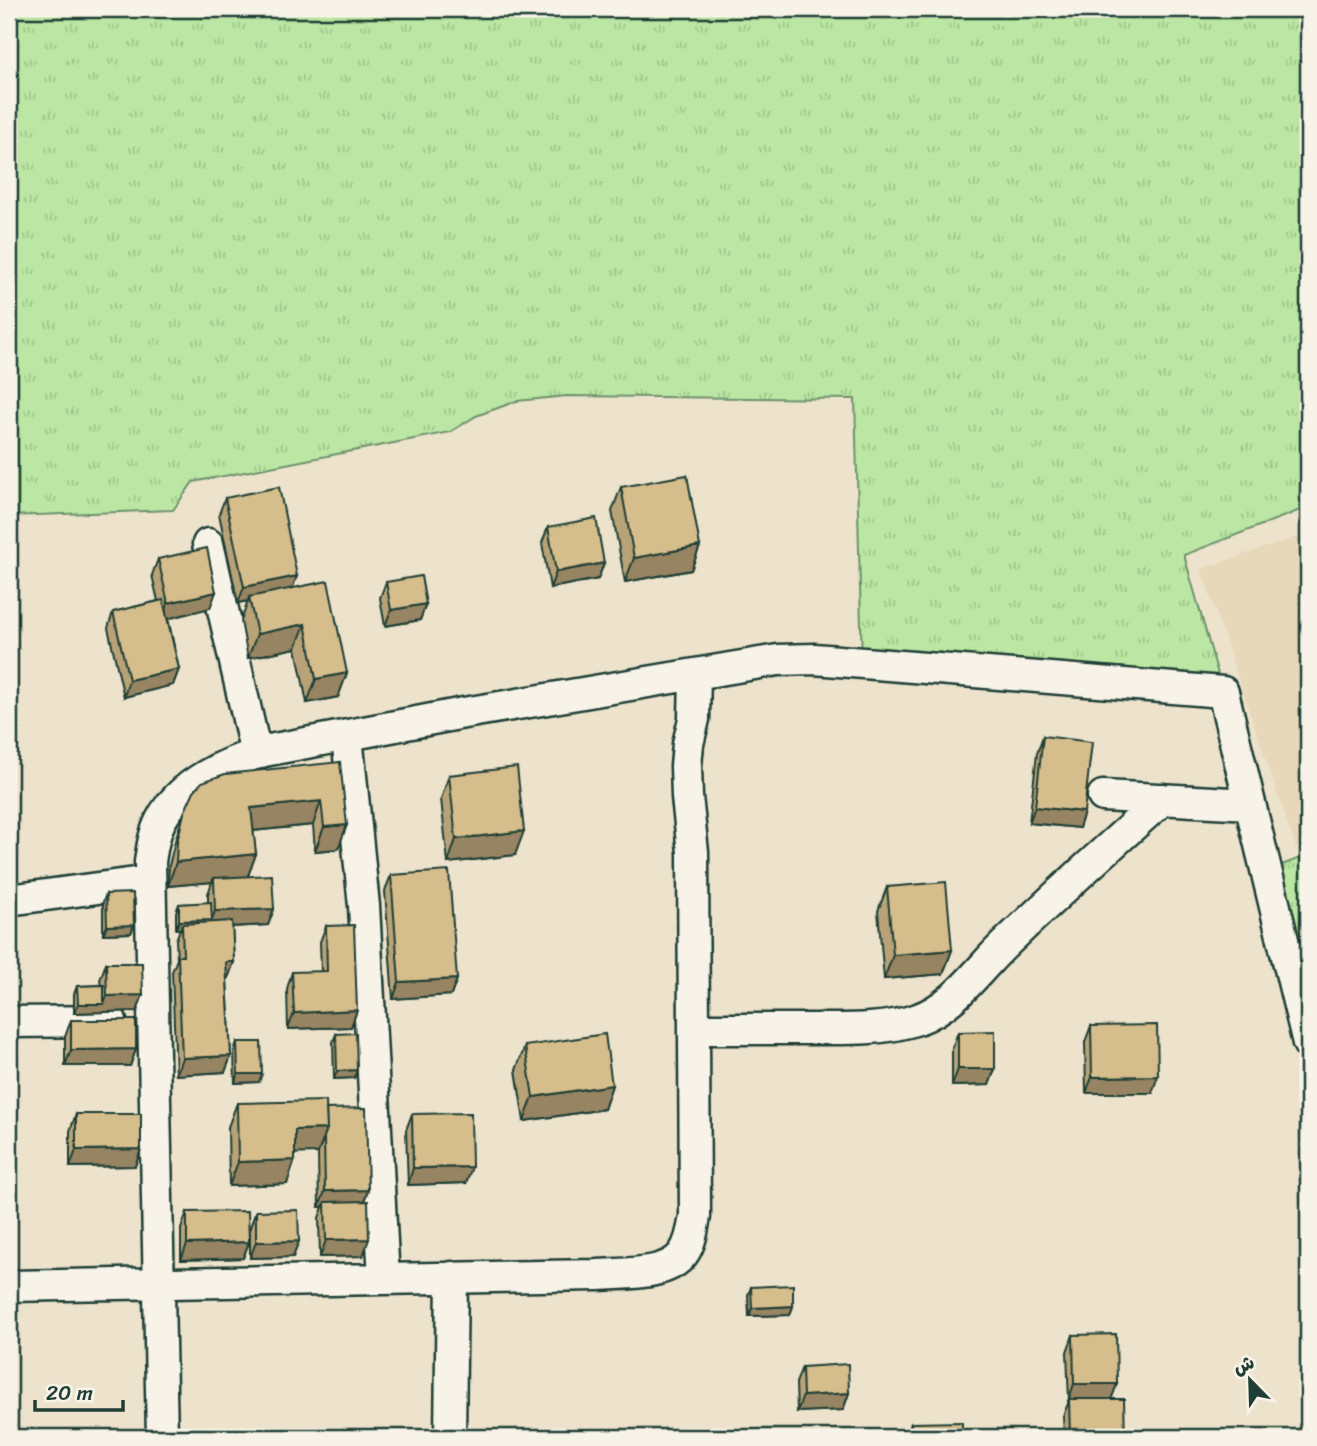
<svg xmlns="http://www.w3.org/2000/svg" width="1317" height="1446" viewBox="0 0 1317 1446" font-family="Sriracha,'Playpen Sans Arabic',sans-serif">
	<defs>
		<pattern id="grass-tufts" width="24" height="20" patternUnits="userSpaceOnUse" patternTransform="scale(1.75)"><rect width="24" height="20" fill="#bbe6a3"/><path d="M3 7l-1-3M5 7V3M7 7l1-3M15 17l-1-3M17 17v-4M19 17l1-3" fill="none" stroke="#a0c68d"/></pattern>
	</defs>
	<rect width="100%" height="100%" fill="#ede3cc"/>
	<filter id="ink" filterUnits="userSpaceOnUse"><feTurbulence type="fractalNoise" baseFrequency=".0143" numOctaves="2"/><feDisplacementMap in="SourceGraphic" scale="14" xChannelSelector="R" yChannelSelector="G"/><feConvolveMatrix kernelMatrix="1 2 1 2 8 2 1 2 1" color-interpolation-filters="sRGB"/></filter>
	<g filter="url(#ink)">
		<!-- built -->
		<path fill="#e6d8b9" d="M1308,533V843L1296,848L1201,569Z"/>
		<!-- grass -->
		<path fill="url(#grass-tufts)" stroke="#6d926c" stroke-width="2" d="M9,9H1308V507L1184,555L1223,692L862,663L855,399L567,396L517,401L476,416L450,432L193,482L173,510L9,516Z
			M1308,855V1043L1266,871Z"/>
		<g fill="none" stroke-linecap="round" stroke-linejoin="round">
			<!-- minor casing -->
			<g stroke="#1f3d34" stroke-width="35">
				<path id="minor" d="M208,544L256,754
					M347,736L364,906L384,1279
					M1103,796L1250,804
					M9,900L150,881
					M9,1022L111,1021
					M694,1029C732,1029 769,1029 807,1029C843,1029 883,1031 918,1019C956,1005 977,970 1006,943C1057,894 1110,846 1163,799
					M9,1286L597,1275C623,1273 667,1276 683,1254C691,1243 693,1228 695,1216L693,852L687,797L686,766L688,744L694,719L695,674
					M162,1437L150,862C152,848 154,833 161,820C181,782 226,763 264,751L464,713L778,660L814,659L1223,692L1308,1043
					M450,1437L452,1277"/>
			</g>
			<!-- minor -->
			<use href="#minor" stroke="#f7f3e8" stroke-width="30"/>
		</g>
		<!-- wall -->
		<path fill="#b8a378" stroke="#1f3d34" stroke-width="2" d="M621,487L700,546L691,570L625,582L612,511Z
			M225,498L297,576L292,589L347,673L338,697L307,703L296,648L248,658L241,621L248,601L238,603L219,514Z
			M548,527L604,563L598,579L550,588L542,543Z
			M158,559L210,608L168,618L179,669L173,685L124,697L108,628L113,612L158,601L152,575Z
			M386,582L426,604L420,620L385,626L380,598Z
			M1043,736L1084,812L1079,828L1029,823L1037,753Z
			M340,762L338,849L315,851L313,825L253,831L256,854L248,876L274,909L268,925L232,927L234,962L228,978H227L231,1056L225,1072L176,1075L172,972L177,959L176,940L180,929H176V912L179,904L208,903V894L212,882L168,886L169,866L176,837L184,813Z
			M449,775L515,855L448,863L441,799Z
			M391,875L457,979L451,995L393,999L385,891Z
			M887,887L952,950L943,974L884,979L878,911Z
			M106,894L134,925L131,933L103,934V902Z
			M326,926L357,1010L351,1027L288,1029L287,989L292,972H321L320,942Z
			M106,963L137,1011L74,1013V994L77,986L101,985L100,980Z
			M71,1020L136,1049L130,1066H65V1037Z
			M1091,1026L1152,1093H1086L1085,1042Z
			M958,1032L995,1069L989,1085L952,1086V1048Z
			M336,1034L357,1070L354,1078L334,1079L333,1042Z
			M237,1042L259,1082L235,1083L234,1051Z
			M525,1046L612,1085L604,1109L524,1121L516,1070Z
			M237,1103L326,1109L368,1190L364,1201L363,1256L320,1257L319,1218L323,1207H319L318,1153H295L287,1184L229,1186L228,1127Z
			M76,1114L141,1149L135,1166L70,1167V1131Z
			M412,1114L466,1183L408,1185L406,1130Z
			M256,1211L299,1241L293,1257L250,1258V1227Z
			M187,1212L249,1242L243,1258L181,1260V1229Z
			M751,1287L793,1306L790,1315L749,1316L748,1295Z
			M1073,1335L1117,1384L1111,1399L1125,1437H1064L1063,1416L1069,1401L1067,1352Z
			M802,1367L849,1393L843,1410L797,1412L796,1383Z
			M911,1423L962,1437H906Z"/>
		<!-- shaded-wall -->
		<path fill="#968462" stroke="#1f3d34" stroke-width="2" d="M700,546L691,570L625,582L634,558Z
			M604,563L598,579L550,588L556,572Z
			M297,576L291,592L249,597L248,601L238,603L244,587Z
			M216,592L210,608L163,620L168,603Z
			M426,604L420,620L385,626L391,610Z
			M305,624L296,648L248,658L257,634Z
			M179,669L173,685L124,697L129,680Z
			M347,673L338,697L307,703L316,679Z
			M321,801L313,825L242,832L251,808Z
			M1035,807L1084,812L1079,828L1029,823Z
			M347,825L338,849L315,851L324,827Z
			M524,831L515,855L448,863L456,839Z
			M256,854L247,878H214L212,882L168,886L176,862Z
			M274,909L268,925L182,929V924L180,929H176L179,921L212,920L215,911Z
			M134,925L131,933L103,934L107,926Z
			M952,950L943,974L884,979L893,955Z
			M226,962H234L228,978H221Z
			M457,979L451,995L393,999L399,982Z
			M143,995L137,1011L74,1013L78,1004H104L107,996Z
			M357,1010L351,1027L288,1029L294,1013Z
			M136,1049L130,1066H65L71,1050Z
			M231,1056L225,1072L176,1075L182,1058Z
			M958,1069H995L989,1085L952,1086Z
			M357,1070L354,1078L334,1079L337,1071Z
			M238,1074H262L259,1082L235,1083Z
			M1158,1076L1152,1093H1086L1092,1077Z
			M612,1085L604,1109L524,1121L533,1097Z
			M327,1129L318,1153L286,1154L295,1130Z
			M141,1149L135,1166L70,1167L76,1150Z
			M295,1160L287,1184L229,1186L238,1162Z
			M472,1167L466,1183L408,1185L413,1168Z
			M368,1190L362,1207L325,1202L323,1207H319L325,1191Z
			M369,1239L363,1256L320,1257L326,1240Z
			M299,1241L293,1257L250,1258L256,1242Z
			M249,1242L243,1258L181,1260L187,1244Z
			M793,1306L790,1315L749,1316L752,1308Z
			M1074,1384H1117L1111,1400L1068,1401Z
			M849,1393L843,1410L797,1412L803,1396Z"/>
		<!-- building -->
		<path fill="#d6bd8c" stroke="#1f3d34" stroke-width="2" d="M687,475L700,546L634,558L621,487Z
			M279,487L297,576L244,587L225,498Z
			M596,518L604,563L556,572L548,527Z
			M207,548L216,592L168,603L158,559Z
			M421,576L426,604L391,610L386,582Z
			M328,581L347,673L316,679L305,624L257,634L249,597Z
			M163,600L179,669L129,680L113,612Z
			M1043,736L1092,742L1084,812L1035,807Z
			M340,762L347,825L324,827L321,801L251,808L256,854L176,862L177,842L184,813L194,791L202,782L225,774Z
			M517,767L524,831L456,839L449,775Z
			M449,871L457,979L399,982L391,875Z
			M272,875L274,909L215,911L214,878Z
			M946,882L952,950L893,955L887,887Z
			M133,893L134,925L107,926L106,894Z
			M211,902L212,920L179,921V904Z
			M232,921L234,962H226L231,1056L182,1058L178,956H183L182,924Z
			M354,925L357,1010L294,1013L292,972L327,971L326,926Z
			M106,963H142L143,995L107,996Z
			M104,985V1004H78L77,986Z
			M71,1020H136V1049L71,1050Z
			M1157,1025L1158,1076L1092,1077L1091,1026Z
			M995,1031V1069H958V1032Z
			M356,1033L357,1070L337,1071L336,1034Z
			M605,1034L612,1085L533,1097L525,1046Z
			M237,1042H261L262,1074H238Z
			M326,1101L327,1129L295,1130V1160L238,1162L237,1103Z
			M366,1108L368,1190L325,1191L324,1137L327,1129L326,1109Z
			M471,1113L472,1167L413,1168L412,1114Z
			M76,1114H141V1149L76,1150Z
			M368,1201L369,1239L326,1240L325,1202Z
			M298,1210L299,1241L256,1242V1211Z
			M248,1211L249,1242L187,1244V1212Z
			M793,1285V1306L752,1308L751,1287Z
			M1116,1334L1117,1384H1074L1073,1335Z
			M848,1364L849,1393L803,1396L802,1367Z
			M1069,1399H1124L1125,1437H1070Z
			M962,1422V1437H911V1423Z"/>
	</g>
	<!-- margin -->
	<rect width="1317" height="1446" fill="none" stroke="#f7f3e8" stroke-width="35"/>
	<rect x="18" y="18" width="1282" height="1411" fill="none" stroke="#1f3d34" stroke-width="2.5" filter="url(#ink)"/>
	<!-- north arrow -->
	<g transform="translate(1250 1380) rotate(337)" stroke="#f7f3e8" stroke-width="5" paint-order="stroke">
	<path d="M0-5L12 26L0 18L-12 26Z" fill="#1f3d34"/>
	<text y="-10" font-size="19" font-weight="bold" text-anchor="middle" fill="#1f3d34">ش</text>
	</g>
	<!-- scale -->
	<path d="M35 1400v10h88v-10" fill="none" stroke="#1f3d34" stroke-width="3.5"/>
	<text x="46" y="1400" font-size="21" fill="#1f3d34" stroke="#f7f3e8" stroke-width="5" paint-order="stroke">20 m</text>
</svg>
